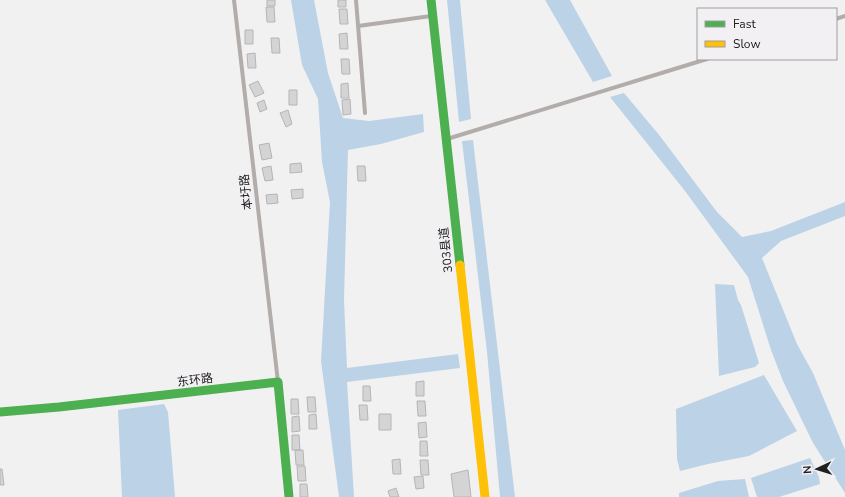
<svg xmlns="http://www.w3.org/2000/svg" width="845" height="497" viewBox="0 0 845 497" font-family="'Nunito Sans','Noto Sans SC',sans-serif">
	<rect width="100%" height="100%" fill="#f2f1f2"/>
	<!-- water -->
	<path fill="#bcd2e6" d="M291,0H314L328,73L343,118L369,121L423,114L424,132L381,144L348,150L344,300L347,368L458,354L460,368L347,382L354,497H339L321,361L330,202L322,162L318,99L302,65Z
		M447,0H460L471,119L459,122Z
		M545,0H570L612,76L593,82Z
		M624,93L660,136L717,212L742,237L771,231L845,202V216L781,241L762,258L797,344L813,373L845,450V493L813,443L783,381L771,350L748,277L685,191L610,97Z
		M473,140L515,497H500L487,352L462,141Z
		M715,284L734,285L738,300L741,305L759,363L755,367L719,376Z
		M764,375L797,431L749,456L708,464L680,471L677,459L676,409Z
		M164,404L168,412L175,497H122L118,410Z
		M810,458L819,477L820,484L779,497H757L751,478Z
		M745,479L749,497H679V493L718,481Z"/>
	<!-- building -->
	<path fill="#d5d4d5" stroke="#b6b4b6" d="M267,0H275V6H267Z
		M338,0H346V7H338Z
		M266,7H274L275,22H267Z
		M339,9H347L348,24H340Z
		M245,30H253V44H245Z
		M347,33L348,49H340L339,34Z
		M271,38H279L280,53H272Z
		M255,53L256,68H248L247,54Z
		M341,59H349L350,74H342Z
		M258,81L264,93L255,97L249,85Z
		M348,83L349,98H341V84Z
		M289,90H297V105H289Z
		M350,99L351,114L343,115L342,100Z
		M264,100L267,109L260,112L257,103Z
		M288,110L292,124L286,127L280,113Z
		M269,143L272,158L262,160L259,145Z
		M301,163L302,172L290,173V164Z
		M271,166L273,180L265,181L262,168Z
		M357,166H365L366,181H358Z
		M303,189V198L292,199L291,190Z
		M277,194L278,203L267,204L266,195Z
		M424,381V396H416V382Z
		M363,386H370L371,401H363Z
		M307,397H315L316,412H308Z
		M291,399H298L299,414H291Z
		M417,401H425L426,416H418Z
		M359,405H367L368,420H360Z
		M316,414L317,429H309V415Z
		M379,414H391V430H379Z
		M299,416L300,431L292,432V417Z
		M426,422L427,437L419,438L418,423Z
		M292,435H299L300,450H292Z
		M420,441H427L428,456H420Z
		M295,450H303L304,465H296Z
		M400,459L401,474H393L392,460Z
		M420,460H428L429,475H421Z
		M297,466H305L306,481H298Z
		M0,469H2L4,485H0Z
		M468,470L471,497H454L451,474Z
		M423,476L424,488L416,489L414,477Z
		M300,484H307L308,497H300Z
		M396,488L399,497H390L388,491Z"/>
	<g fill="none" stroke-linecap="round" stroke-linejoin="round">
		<!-- lane -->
		<path stroke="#b2adaa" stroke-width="4" d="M234,0L278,382
			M356,0L365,113
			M836,19L845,16
			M358,26L431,16
			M447,139L707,59"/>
		<!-- fast -->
		<path stroke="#4caf50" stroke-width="9" d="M431,0L460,265
			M0,412L59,407L278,382L289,497"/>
		<!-- slow -->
		<path stroke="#ffc107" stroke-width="9" d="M460,265L485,497"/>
	</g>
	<g text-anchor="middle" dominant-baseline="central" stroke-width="3" stroke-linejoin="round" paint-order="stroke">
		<!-- street labels -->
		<g font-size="12" fill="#212021" stroke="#f2f0f3">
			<text transform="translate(246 192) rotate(-96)">本圩路</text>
			<text transform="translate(446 250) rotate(-96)">303县道</text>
			<text transform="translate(195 380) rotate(-7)">东环路</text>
		</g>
	</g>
	<!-- legend -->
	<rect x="697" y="8" width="140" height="52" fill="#f2f0f3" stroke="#9e9d9f"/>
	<rect x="705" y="21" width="20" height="6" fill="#4caf50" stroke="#9e9d9f"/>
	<text x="733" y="28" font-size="12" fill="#212021">Fast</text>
	<rect x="705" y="41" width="20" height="6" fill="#ffc107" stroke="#9e9d9f"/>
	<text x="733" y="48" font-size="12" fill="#212021">Slow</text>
	<!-- north arrow -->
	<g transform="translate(817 469) rotate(266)" stroke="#f2f0f3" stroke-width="3" paint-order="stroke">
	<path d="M0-3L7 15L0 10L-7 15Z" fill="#212021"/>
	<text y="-6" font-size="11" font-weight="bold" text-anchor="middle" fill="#212021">N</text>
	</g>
</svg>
